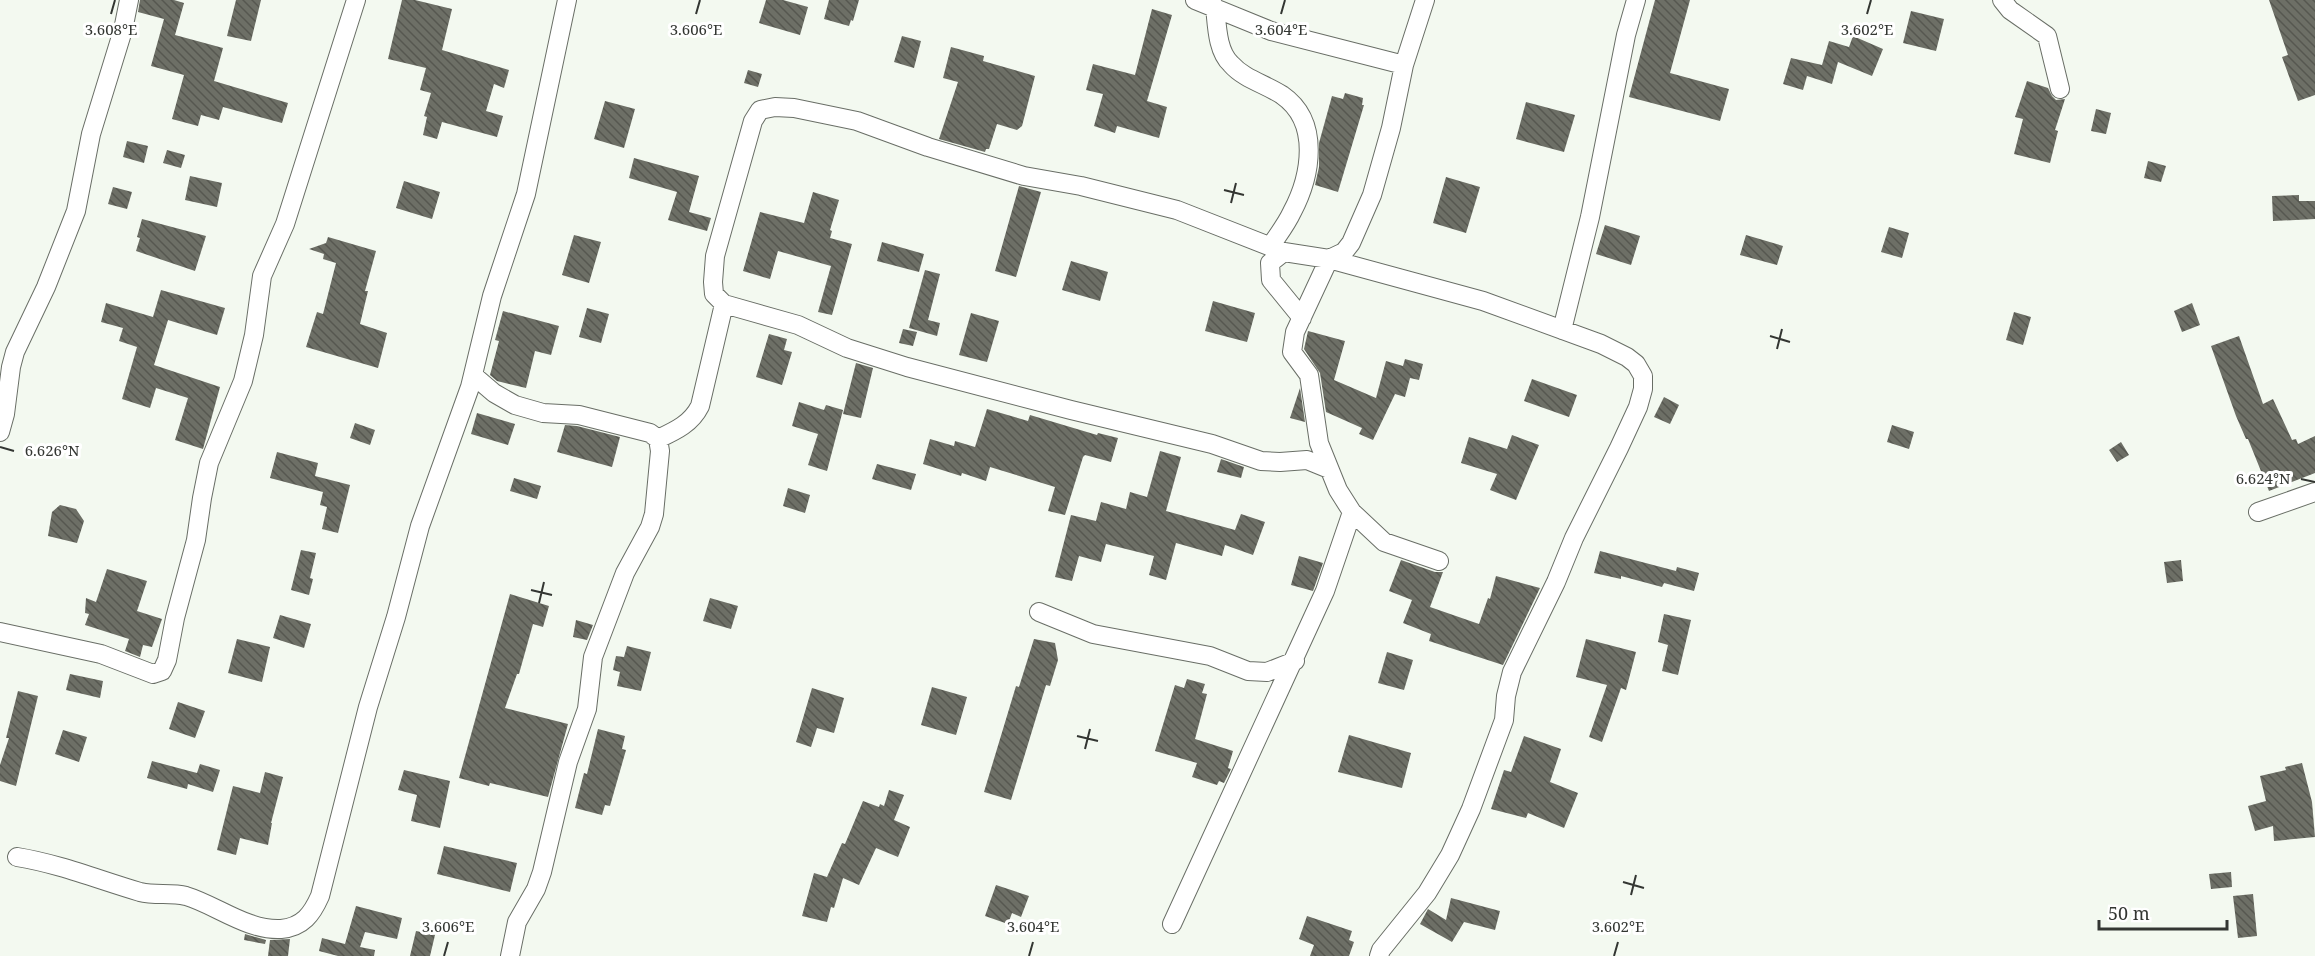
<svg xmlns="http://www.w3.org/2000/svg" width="2315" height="956" viewBox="0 0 2315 956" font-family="'Noto Serif',serif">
	<defs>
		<pattern id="building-back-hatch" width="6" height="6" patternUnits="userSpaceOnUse" patternTransform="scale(1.5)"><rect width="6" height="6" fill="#6d6f66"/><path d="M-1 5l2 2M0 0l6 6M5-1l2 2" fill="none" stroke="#565750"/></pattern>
	</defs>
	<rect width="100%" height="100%" fill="#f3f9f0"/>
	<!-- building -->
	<path fill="url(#building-back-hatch)" d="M140,0H174L184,3L175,35L223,48L214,81L288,103L282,123L223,107L219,120L201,115L198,126L172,119L184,75L151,66L164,19L138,12Z
		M236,0H261L251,41L227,36Z
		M402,0H415L452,9L442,50L509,70L504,88L494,84L486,111L503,116L497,137L442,122L437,139L423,135L427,117L424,116L431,93L420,90L426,68L388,59Z
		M766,0H783L808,7L800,35L759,23Z
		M829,0H859L853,21L851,20L849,26L824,19Z
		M1655,0H1690L1670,73L1729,89L1720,121L1629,97Z
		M2269,0H2315V95L2298,101L2282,57L2288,55Z
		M1152,9L1172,15L1147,101L1167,107L1159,138L1117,126L1115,133L1094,126L1103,94L1086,90L1093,64L1135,75Z
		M1911,11L1944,19L1936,51L1903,43Z
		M902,36L921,41L914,68L894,62Z
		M1853,36L1883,49L1872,76L1838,62L1832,84L1807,76L1803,90L1783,84L1791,58L1822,65L1829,41L1849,47Z
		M951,47L984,56L983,61L1035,76L1022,126L1017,130L997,124L989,149H986L985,152L939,139L958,82L943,78Z
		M748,70L762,74L758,87L744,83Z
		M2027,81L2048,88L2052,96L2056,100L2065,99L2055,130L2058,131L2050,163L2014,154L2023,119L2015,117Z
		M1345,93L1363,98L1362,105H1364L1338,192L1315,185L1319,167V143L1332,96L1343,99Z
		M605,101L635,109L624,148L594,139Z
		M1526,102L1575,115L1564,152L1516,139Z
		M2096,109L2111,113L2106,134L2091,131Z
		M127,141L148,146L144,163L123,157Z
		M167,150L185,155L181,168L163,163Z
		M634,158L699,176L689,212L711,218L707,231L668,220L677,192L629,178Z
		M2148,161L2166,166L2161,182L2144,178Z
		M190,176L222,183L217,207L185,200Z
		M1446,177L1480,187L1466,233L1433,223Z
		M404,181L440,192L432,219L396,208Z
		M1019,186L1041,192L1016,277L995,271Z
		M113,187L132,192L127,209L108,204Z
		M813,192L839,200L830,230L832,231L830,238L852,244L832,315L818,312L831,266L778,251L770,279L743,271L760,212L804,223Z
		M2299,195V201H2315V219L2273,221L2272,196Z
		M142,219L206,236L195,271L136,251L140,238L137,237Z
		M1605,225L1640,236L1631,265L1596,254Z
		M1889,227L1909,233L1902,258L1881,252Z
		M574,235L601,242L589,283L562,275Z
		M1746,235L1783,246L1777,265L1740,255Z
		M328,237L376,251L365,291H368L360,324L387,333L378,368L306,347L317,312L323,314L336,263L323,259L324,254L309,249L326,243Z
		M882,242L924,254L919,272L877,261Z
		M1071,261L1108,272L1100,301L1062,290Z
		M925,270L940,274L928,320L940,323L937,336L909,328Z
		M161,290L225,308L217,335L168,320L154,365L220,387L203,449L175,440L188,398L156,388L150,408L122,399L137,347L119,341L123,328L101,322L106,303L153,317Z
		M1213,301L1255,313L1247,342L1205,331Z
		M2192,303L2200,325L2182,332L2174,311Z
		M587,308L609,314L601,343L579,337Z
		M503,311L559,326L551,355L535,351L526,388L497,381L490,375L499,341L495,340Z
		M2014,312L2031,317L2023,345L2006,340Z
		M971,313L999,321L987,362L959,355Z
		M903,329L917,332L913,346L899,343Z
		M1308,331L1345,341L1334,380L1376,398L1386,361L1403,366L1405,359L1423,364L1419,380L1410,378L1405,397L1395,394L1373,440L1359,434L1362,428L1326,412L1320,373L1304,349Z
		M769,334L787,339L784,350L792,352L782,385L756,377Z
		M2239,336L2263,404L2273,399L2292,440L2296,439L2298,444L2315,436V473L2269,491L2248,439H2246L2236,416L2211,346Z
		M856,363L873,368L861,418L843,414Z
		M1532,379L1577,395L1569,417L1524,401Z
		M1300,388L1305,422L1290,418Z
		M1664,397L1679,405L1670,424L1654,417Z
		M799,402L824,410L826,405L843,410L827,471L808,465L818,434L792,426Z
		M987,409L1028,421L1030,415L1097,435L1098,433L1118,438L1111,462L1085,455L1083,457L1065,515L1048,511L1055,487L990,467L986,481L962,473L961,476L923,464L930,439L954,446L955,441L975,447Z
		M477,413L515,424L508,445L471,434Z
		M355,423L375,430L370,445L350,438Z
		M565,425L577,426L620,437L612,467L557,452Z
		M1892,425L1914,432L1909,449L1887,442Z
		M1512,435L1539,445L1516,500L1490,490L1497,474L1461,463L1469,437L1507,449Z
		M2121,442L2129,455L2117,462L2109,450Z
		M1160,451L1181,457L1166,511L1235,530L1241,514L1265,522L1253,555L1225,545L1222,556L1176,543L1166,580L1149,575L1154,556L1106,544L1101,562L1079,556L1072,581L1055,577L1071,515L1096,521L1101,502L1126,509L1130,492L1147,497Z
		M277,452L318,463L315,476L350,485L338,533L322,529L327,507L320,505L323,492L270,478Z
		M1221,459L1244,467L1241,478L1217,472Z
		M877,464L916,474L911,490L872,479Z
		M514,478L541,486L537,499L510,491Z
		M788,488L810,495L805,513L783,506Z
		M60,505L76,509L84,521L77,543L48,536L52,512Z
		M301,550L316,553L310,578L313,579L309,595L291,590Z
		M1600,551L1676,571L1677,567L1699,573L1694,591L1664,583L1662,587L1621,576V579L1594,573Z
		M1299,556L1323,563L1313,591L1291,585Z
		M1401,560L1435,572H1443L1430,607L1479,624L1488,598L1490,599L1496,576L1540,588L1503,665L1429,641L1431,634L1403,623L1412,600L1389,591Z
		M2181,560L2183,581L2167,583L2164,562Z
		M107,569L147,581L137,611L162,619L152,647L143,645L140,657L125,651L129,639L85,625L89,614L85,613L86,598L96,602Z
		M510,594L549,606L543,627L533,624L519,674H517L505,708L568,724L548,797L490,783L489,786L459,778Z
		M710,598L738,606L731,629L703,621Z
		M1664,614L1691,620L1678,675L1662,671L1668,645L1658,642Z
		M280,615L311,624L304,648L273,638Z
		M576,620L593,625L587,640L573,637Z
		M237,639L270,647L262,682L228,673Z
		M1034,639L1055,643L1058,660L1050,686L1046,685L1011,800L984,792L1016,686L1019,687Z
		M1586,639L1636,652L1626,690L1621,688L1602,742L1589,737L1607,685L1576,677Z
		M627,646L651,652L641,691L617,686L620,672L613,670L616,656L624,657Z
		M1387,652L1413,660L1404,690L1378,683Z
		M70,674L103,681L100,698L66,690Z
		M1187,679L1205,684L1202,693L1207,694L1195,739L1233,751L1228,768L1231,769L1224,783L1219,781L1217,785L1192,777L1197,763L1155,751L1175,685L1184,688Z
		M932,687L967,697L956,735L921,725Z
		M812,688L844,698L834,733L817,728L811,747L796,742Z
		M18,691L38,696L16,786L0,781V765L9,738H6Z
		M178,702L205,711L195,738L169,729Z
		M598,729L625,736L622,749L626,750L610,806L605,805L602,815L575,808L584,773L587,774Z
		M63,730L87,737L79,762L55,754Z
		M1349,735L1411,753L1402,788L1338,772Z
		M1524,736L1561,749L1550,782L1578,793L1564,828L1528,813L1526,818L1491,809L1504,770L1511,772Z
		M152,761L197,773L200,764L220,770L213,792L188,784L187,789L147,778Z
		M2302,763L2312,802L2315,837L2274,841L2273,826L2255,831L2248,806L2266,801L2260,776L2286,770L2285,767Z
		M404,770L450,781L440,828L411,821L417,795L398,790Z
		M265,772L283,777L271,823H272L268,845L240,838L236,855L217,850L233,786L260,793Z
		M889,790L904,795L894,820L910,827L898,857L876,848L859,885L843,878L834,908L831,907L827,922L802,916L814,873L827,877L842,843L845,844L863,801L879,807L880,804L884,806Z
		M444,846L517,863L510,892L437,874Z
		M2231,872L2232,887L2211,889L2209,874Z
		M996,885L1029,896L1021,917L1012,913L1008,924L985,916Z
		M2253,894L2257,936L2238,938L2233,896Z
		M1451,898L1500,911L1495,930L1464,922L1452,942L1420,924L1428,909L1446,920Z
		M356,906L402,918L397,939L365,932L360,947L375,950L374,956H338L319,951L322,938L345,944Z
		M1307,916L1352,931L1349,940L1354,942L1349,956H1310L1314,945L1299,939Z
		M416,931L435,935L430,956H410Z
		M245,934L266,940L265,944L244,940Z
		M290,939L288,956H268L270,940Z"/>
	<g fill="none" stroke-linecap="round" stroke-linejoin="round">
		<!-- street casing -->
		<g stroke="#696e66" stroke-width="20">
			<path id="street" d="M1195,0L1271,31L1404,65
				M1425,0L1404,65L1391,128L1372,195L1351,243L1344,252L1329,259L1295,332L1292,352L1309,375L1319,443L1338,490L1352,512L1384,542L1439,561
				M2002,0L2010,10L2047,36L2060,89
				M1215,7C1217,25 1217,51 1231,64C1244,79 1265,84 1282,95C1321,122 1311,176 1292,212C1286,225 1277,236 1270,247
				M1284,252L1270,263L1271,280L1302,318
				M1562,330L1590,217L1626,35L1636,0
				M473,375L494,393L515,405L543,413L579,415L650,433L658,439L660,451L654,514L650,527L625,573L593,657L587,709L568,762L542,872L536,889L517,922L510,956
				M0,432L5,414L11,367L15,352L46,287L76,211L91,134L123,30L129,0
				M658,439C675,431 691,424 700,406L724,304
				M1329,469L1307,460L1280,462L1261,461L1212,444L1071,410L907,367L847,348L798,325L724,304L714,294L713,282L715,256L753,121L760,110L775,107L794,108L857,121L928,147L1024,176L1081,186L1177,210L1284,252L1329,259L1483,301L1601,344L1627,357L1636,364L1643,376V389L1638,407L1619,448L1574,538L1556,582L1512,672L1506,696L1504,720L1471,809L1450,855L1427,893L1381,950L1379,956
				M2258,512L2315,492
				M1039,612L1093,634L1210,656L1248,671L1267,672L1295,661
				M0,632L101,654L153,674L162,671L167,660L175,618L196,540L202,498L209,463L243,381L254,335L262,276L285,224L356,0
				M17,857C60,864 99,880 140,892C155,896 171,892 186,896C216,905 248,931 281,929C303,927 312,914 320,896L368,707L396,617L420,526L470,387L492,296L526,194L567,0
				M1172,924L1325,591L1352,512"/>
		</g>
		<!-- street -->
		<use href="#street" stroke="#fff" stroke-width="18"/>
	</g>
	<!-- ticks -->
	<path fill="none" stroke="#333632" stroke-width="2" d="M111,14L115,0M696,14L700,0M1281,14L1285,0M1867,14L1871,0M1224,190L1244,195M1231,203L1236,183M1770,336L1790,342M1777,349L1782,329M0,447L14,451M2301,479L2315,482M531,590L552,595M539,603L544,582M1077,736L1098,741M1085,749L1090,729M1623,882L1644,888M1631,895L1636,875M444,956L448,942M1029,956L1033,942M1614,956L1618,942"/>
	<g font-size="15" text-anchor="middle" fill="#333632" stroke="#fff" stroke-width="6" stroke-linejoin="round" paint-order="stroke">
		<text x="696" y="35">3.606°E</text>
		<text x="1281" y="35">3.604°E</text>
		<text x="1867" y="35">3.602°E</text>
		<text x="111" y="35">3.608°E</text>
		<text x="52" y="456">6.626°N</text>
		<text x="2263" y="484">6.624°N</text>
		<text x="448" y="932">3.606°E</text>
		<text x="1033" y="932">3.604°E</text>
		<text x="1618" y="932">3.602°E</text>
	</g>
	<!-- scale -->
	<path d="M2099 920v9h128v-9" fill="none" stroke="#333632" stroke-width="3"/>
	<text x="2108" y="920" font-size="18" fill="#333632" stroke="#ffffff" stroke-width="4.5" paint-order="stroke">50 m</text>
</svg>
